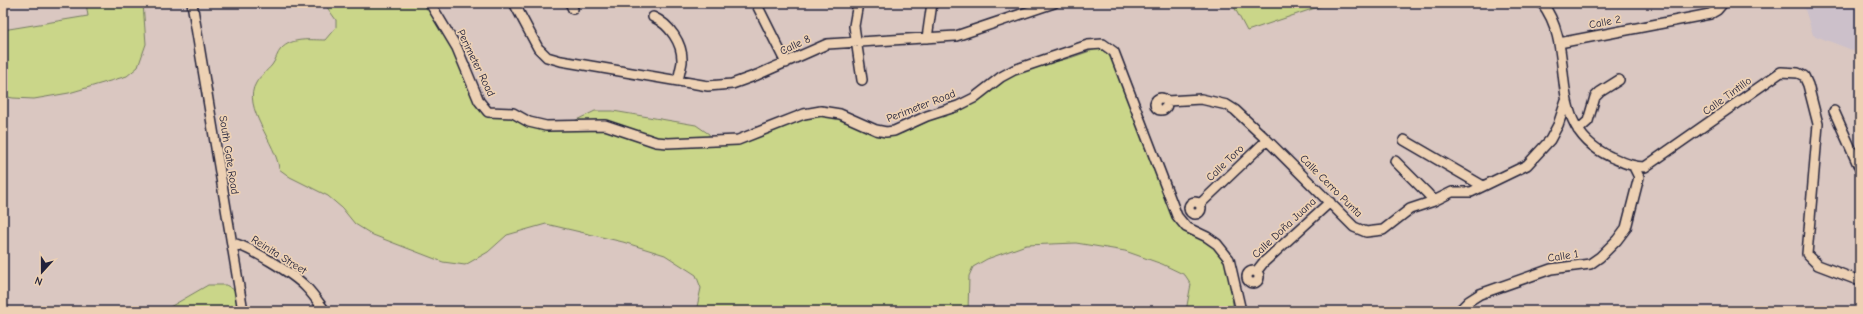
<svg xmlns="http://www.w3.org/2000/svg" width="1863" height="314" viewBox="0 0 1863 314" font-family="'Comic Neue',sans-serif">
	<rect width="100%" height="100%" fill="#dac7c1"/>
	<filter id="ink" filterUnits="userSpaceOnUse"><feTurbulence type="fractalNoise" baseFrequency=".025" numOctaves="2"/><feDisplacementMap in="SourceGraphic" scale="8" xChannelSelector="R" yChannelSelector="G"/><feConvolveMatrix kernelMatrix="1 2 1 2 8 2 1 2 1" color-interpolation-filters="sRGB"/></filter>
	<g filter="url(#ink)">
		<!-- built -->
		<path fill="#ccc0ca" d="M1803,3H1860V53L1813,35Z"/>
		<!-- green -->
		<path fill="#cad689" stroke="#767c62" d="M86,3H143L146,44L138,67L127,76L69,93L34,99L13,98L3,96V30L88,16Z
			M324,3H426L462,65L483,110L548,123H570L595,111H613L696,125L709,134L711,145L745,140L823,113L895,134L903,133L933,119L963,109L978,101L1013,74L1025,69L1070,58L1096,49H1101L1112,58L1184,227L1222,254L1226,261L1234,311H1186L1191,284L1185,275L1162,264L1125,251L1076,243L1026,245L987,259L973,267L969,276L968,311H698L697,307L701,288L696,275L665,255L623,242L546,224L507,235L488,252L465,265L443,262L373,235L355,224L342,208L328,196L290,177L279,169C277,144 241,107 256,83C259,77 267,71 272,65C276,60 277,53 281,49C292,37 311,40 325,40L336,27V20Z
			M1232,3H1330L1247,31Z
			M208,285H226L236,291L239,311H163Z"/>
		<g fill="none" stroke-linecap="round" stroke-linejoin="round">
			<!-- minor casing -->
			<g stroke="#22223b" stroke-width="12">
				<path id="minor" d="M192,3L243,311
					M430,3L457,48L479,101L488,112L513,113L529,122L546,126L605,125L656,142L668,143L738,140L804,114L821,111L840,114L876,130L886,132L894,131L927,116L958,106L974,98L1001,77L1014,70L1088,45L1103,44L1114,52L1177,216L1186,227L1207,237L1217,244L1229,259L1241,311
					M514,3L538,48L547,57L561,61L708,86L732,84L757,75L827,44L956,36L1054,3
					M570,3L573,9
					M858,3L854,26L862,80
					M1542,3C1580,52 1541,125 1611,157C1623,162 1632,167 1645,167L1781,72L1798,73L1804,76L1808,85L1818,124L1807,254L1818,265L1860,281
					M758,7L786,63
					M653,17C669,24 683,43 682,62C681,68 679,75 678,81
					M927,38L932,3
					M1559,43L1710,14L1717,10L1723,3
					M1155 104a6 6 0 1 1 12 0a6 6 0 1 1-12 0Z
					M1167,101L1201,99L1227,105L1235,110L1267,140L1354,227L1366,232L1383,230L1410,209L1434,201L1452,192H1471L1527,165L1550,140L1558,125L1566,101
					M1834,111L1860,169
					M1578,130L1588,121L1595,97L1600,92L1619,80
					M1404,140L1483,186
					M1395,161L1427,193L1434,201
					M1189 208a6 6 0 1 1 12 0a6 6 0 1 1-12 0Z
					M1200,204L1267,140
					M232,243C248,246 294,274 306,287C313,294 319,303 325,311
					M1247 277a6 6 0 1 1 12 0a6 6 0 1 1-12 0Z
					M1256,272L1263,263L1330,202
					M1459,311L1469,301L1480,294L1551,269L1590,264L1600,257L1617,240L1626,228L1639,177L1634,167"/>
			</g>
			<!-- minor -->
			<use href="#minor" stroke="#edd1b4" stroke-width="9"/>
		</g>
	</g>
	<g text-anchor="middle" dominant-baseline="central" stroke-width="3.5" stroke-linejoin="round" paint-order="stroke">
		<!-- street labels -->
		<g font-size="11" fill="#22223b" stroke="#edd1b4">
			<text transform="translate(1605 22) rotate(-11)">Calle 2</text>
			<text transform="translate(795 45) rotate(-25)">Calle 8</text>
			<text transform="translate(476 63) rotate(64)">Perimeter Road</text>
			<text transform="translate(1727 96) rotate(-36)">Calle Tintillo</text>
			<text transform="translate(921 106) rotate(-21)">Perimeter Road</text>
			<text transform="translate(229 155) rotate(81)">South Gate Road</text>
			<text transform="translate(1225 163) rotate(-44)">Calle Toro</text>
			<text transform="translate(1331 186) rotate(45)">Calle Cerro Punta</text>
			<text transform="translate(1284 228) rotate(-43)">Calle Doña Juana</text>
			<text transform="translate(279 255) rotate(32)">Reinita Street</text>
			<text transform="translate(1563 256) rotate(-9)">Calle 1</text>
		</g>
	</g>
	<!-- margin -->
	<rect width="1863" height="314" fill="none" stroke="#edd1b4" stroke-width="16"/>
	<rect x="8" y="8" width="1847" height="298" fill="none" stroke="#22223b" stroke-width="1.5" filter="url(#ink)"/>
	<!-- north arrow -->
	<g transform="translate(42 272) rotate(201)" stroke="#edd1b4" stroke-width="3" paint-order="stroke">
	<path d="M0-3L7 15L0 10L-7 15Z" fill="#22223b"/>
	<text y="-6" font-size="11" font-weight="bold" text-anchor="middle" fill="#22223b">N</text>
	</g>
</svg>
